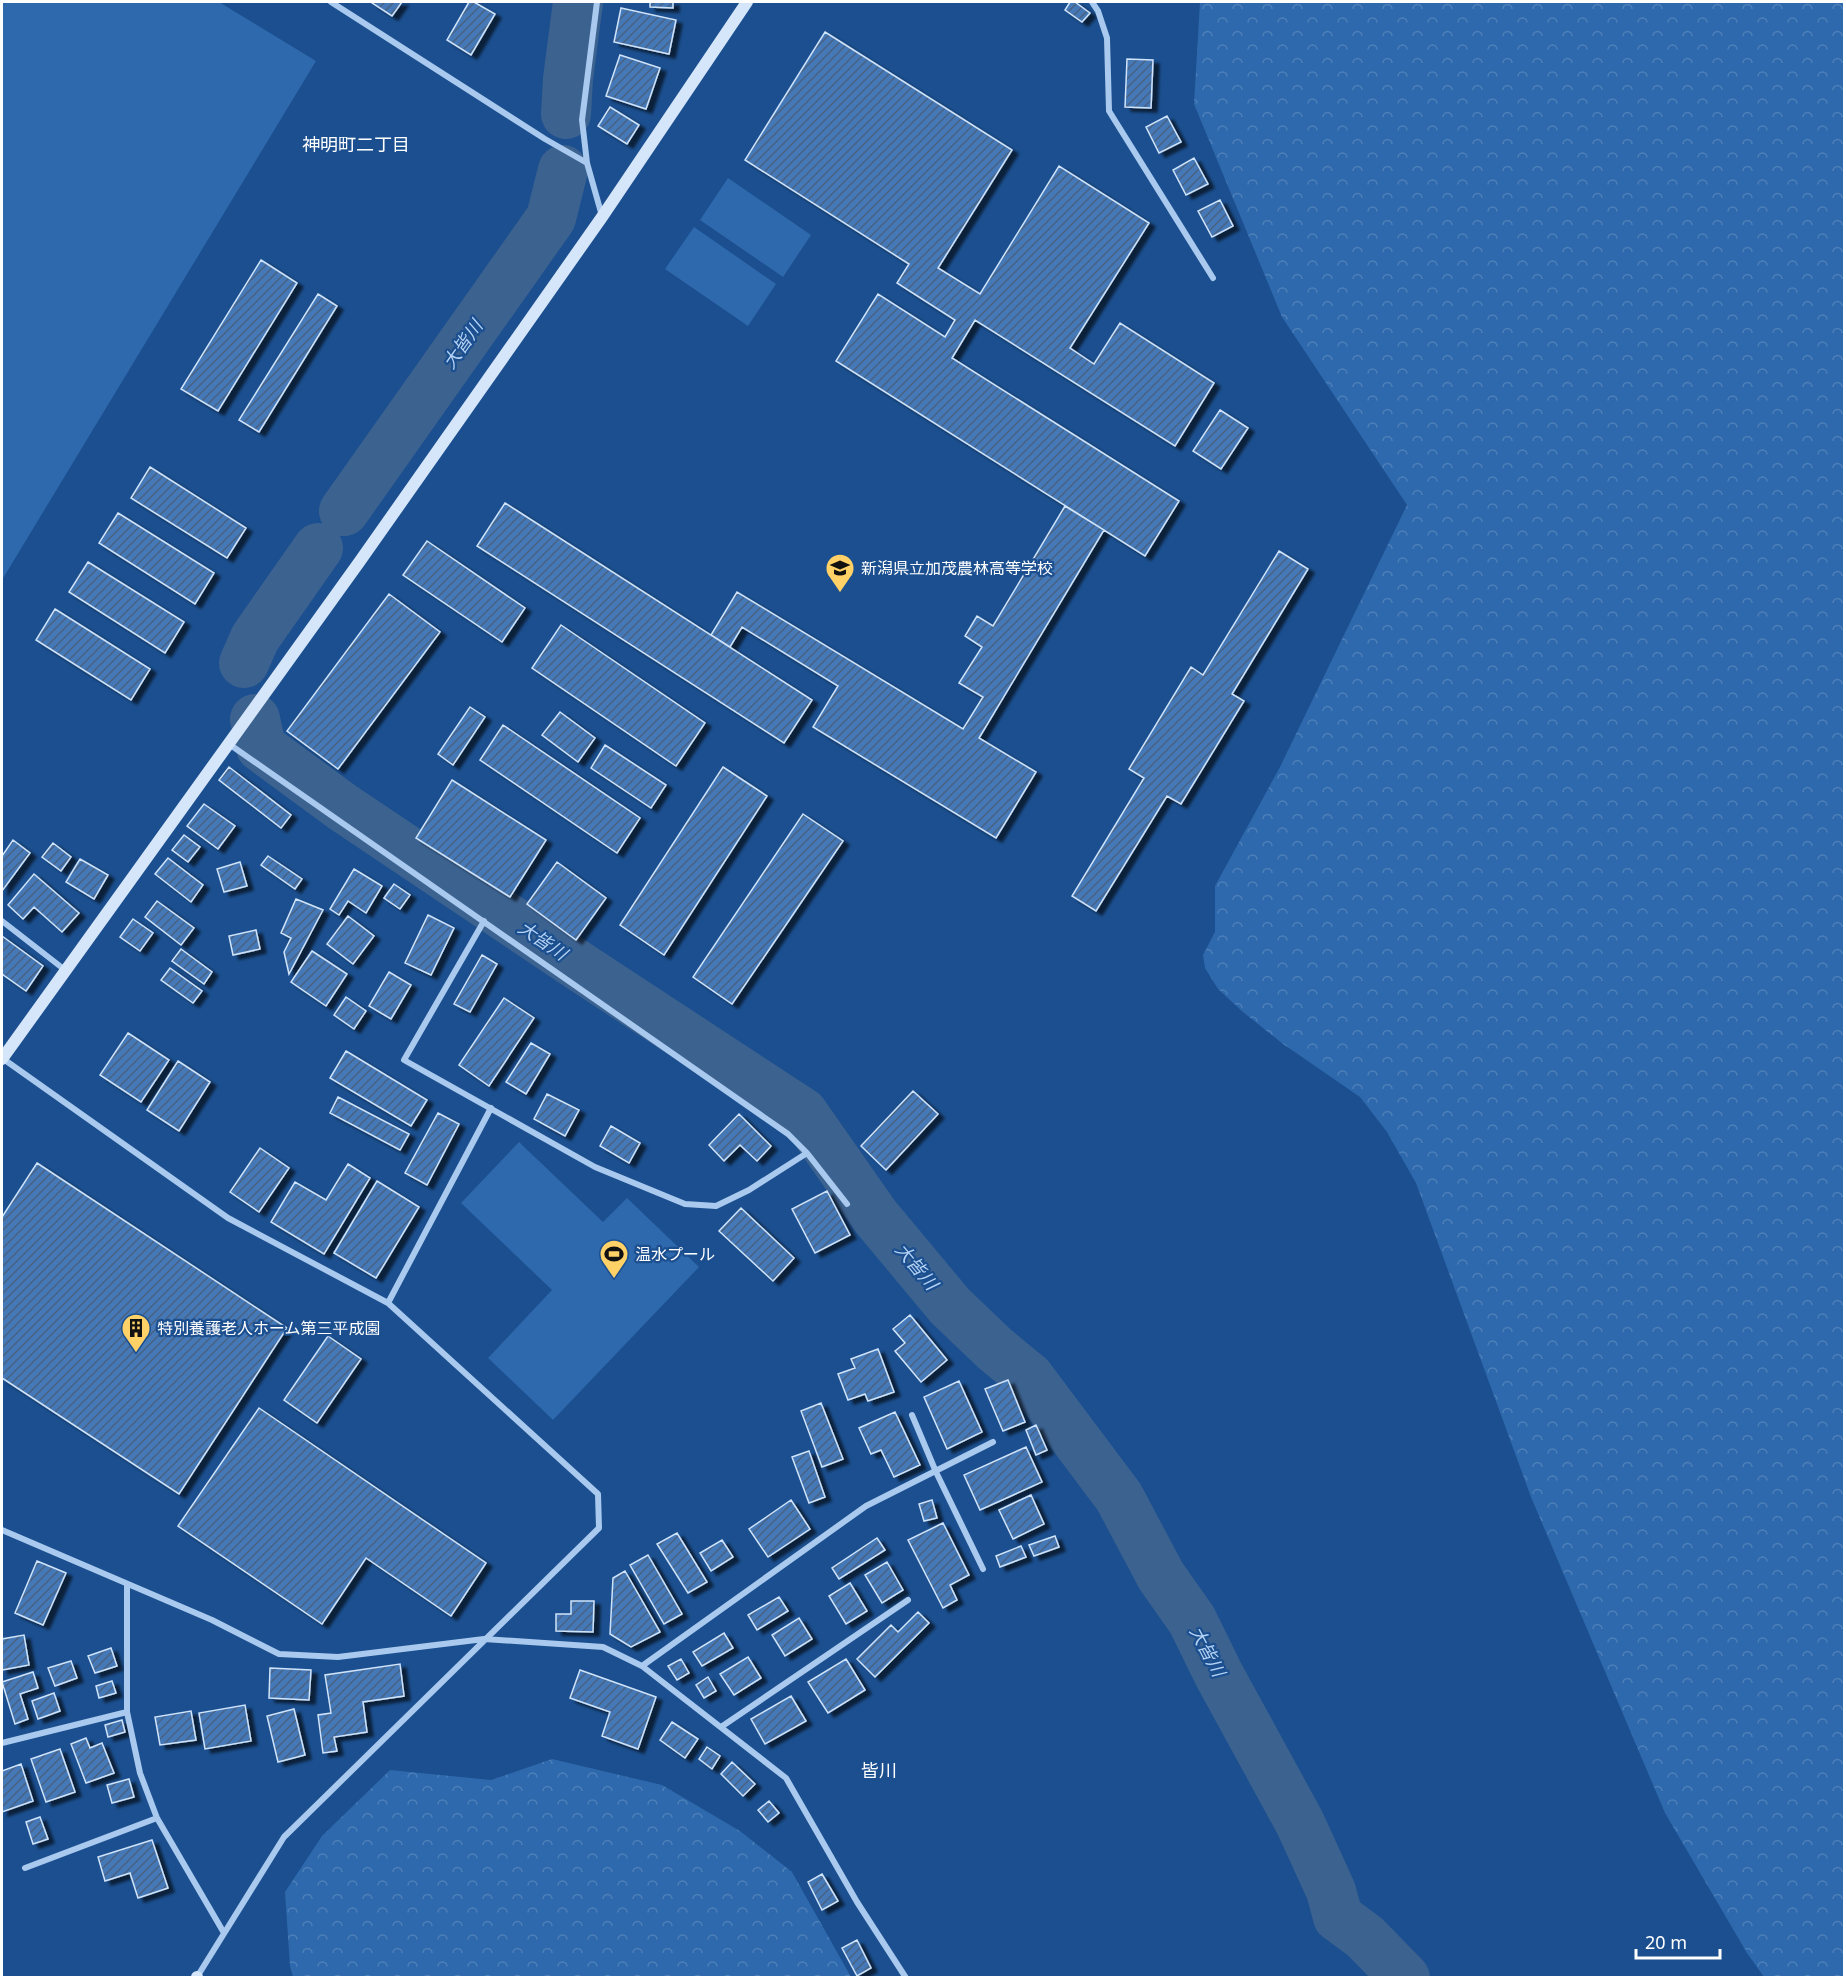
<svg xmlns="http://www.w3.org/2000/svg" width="1846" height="1979" viewBox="0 0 1846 1979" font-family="'Noto Sans','Noto Sans JP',sans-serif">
	<defs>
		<pattern id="forest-crowns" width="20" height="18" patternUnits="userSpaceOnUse" patternTransform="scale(1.5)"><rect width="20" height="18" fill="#2e69ad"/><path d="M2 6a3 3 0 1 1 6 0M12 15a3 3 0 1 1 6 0" fill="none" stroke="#4d80b9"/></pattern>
		<pattern id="building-hatch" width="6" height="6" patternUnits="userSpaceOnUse" patternTransform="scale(1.5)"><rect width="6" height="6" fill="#4478b7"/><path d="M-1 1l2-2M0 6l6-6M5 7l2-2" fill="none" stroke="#486282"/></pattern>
		<filter id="shadow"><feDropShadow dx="6" dy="4" stdDeviation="1.5" flood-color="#0009"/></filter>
	</defs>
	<rect width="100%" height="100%" fill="#1b4f8f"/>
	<!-- grass -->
	<path fill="#2e69ad" d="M2,2H219L316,61L2,580Z
		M728,178L811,235L783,277L700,220Z
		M694,227L776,284L748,326L665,269Z
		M519,1142L603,1222L627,1198L699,1267L553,1420L488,1358L552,1290L461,1203Z"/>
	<!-- forest -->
	<path fill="url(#forest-crowns)" d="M1200,2H1844V1977H1764L1747,1953L1665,1813L1531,1497L1416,1183L1387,1132L1360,1097L1283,1044L1243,1012L1218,989L1205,968L1203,955L1215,932V886L1280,767L1407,505L1282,317L1194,104Z
		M552,1759L662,1785L740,1831L792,1872L851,1977H293L290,1966L285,1892L322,1836L390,1770L491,1780Z"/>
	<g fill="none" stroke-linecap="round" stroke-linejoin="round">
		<!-- river -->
		<path stroke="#3c6290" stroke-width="50" d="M566,114L568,79L578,2
			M344,511L551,218L563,170
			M244,663L255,638L318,548
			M255,719L261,747L341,806L582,968L803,1113L875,1216L950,1306L995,1349L1029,1377L1119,1497L1161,1576L1192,1620L1219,1675L1300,1823L1331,1891L1338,1917L1365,1937L1405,1978"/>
	</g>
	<!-- building -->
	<path fill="url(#building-hatch)" stroke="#cfe3fa" stroke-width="1.5" filter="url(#shadow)" d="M373,2H402L392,16L372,3Z
		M469,2H474L495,14L471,55L447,40Z
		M650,2H673V8L650,7Z
		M1070,2H1075L1090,13L1082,22L1065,10Z
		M621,8L676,20L669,54L614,42Z
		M825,32L1012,150L938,268L980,294L1059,166L1149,223L1070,348L1094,364L1120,323L1214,383L1175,446L975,320L952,358L1179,501L1145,556L836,361L878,294L945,337L955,320L897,283L909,264L745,160Z
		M620,55L660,68L646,109L606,96Z
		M1127,59L1153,60L1151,108L1125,107Z
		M610,107L639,125L627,144L598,126Z
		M1167,116L1181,142L1159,153L1146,127Z
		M1194,158L1208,184L1186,195L1173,170Z
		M1220,200L1233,226L1212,237L1198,211Z
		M261,260L297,283L218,411L181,389Z
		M318,294L337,306L259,432L239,420Z
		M1220,410L1248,428L1221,469L1193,451Z
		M150,467L246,528L227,558L131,498Z
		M505,503L812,700L784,743L477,546Z
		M1065,506L1104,530L979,738L1036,772L996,838L813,727L838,686L742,627L730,647L711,635L737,592L963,729L983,697L959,683L982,647L965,636L977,616L993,626Z
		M118,513L214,573L195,604L99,543Z
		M427,541L525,608L502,642L403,575Z
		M1279,551L1308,569L1232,694L1244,701L1181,804L1167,796L1096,911L1072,896L1144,778L1129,769L1191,667L1203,675Z
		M88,562L184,622L165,653L69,592Z
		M389,594L440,632L338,769L287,731Z
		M55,609L150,669L131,700L36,640Z
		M561,625L705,723L676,766L532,668Z
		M470,707L485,717L453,765L438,754Z
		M560,712L595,738L578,762L542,735Z
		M503,725L640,818L617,853L480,760Z
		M605,745L666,785L651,808L591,768Z
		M229,767L291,815L281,828L219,780Z
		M723,767L767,796L664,955L620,925Z
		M452,780L546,840L510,897L416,838Z
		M204,804L235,826L218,849L187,826Z
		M803,814L843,841L732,1004L693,977Z
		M184,835L200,847L188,862L172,850Z
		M13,840L30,853L2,891V856Z
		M53,843L71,857L61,871L42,857Z
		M268,856L302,879L295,889L261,865Z
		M168,858L203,885L191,902L155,874Z
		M80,859L108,875L94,899L66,882Z
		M240,862L247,886L224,892L217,869Z
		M557,862L606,898L576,940L527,904Z
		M354,869L382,886L366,913L348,901L339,915L330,909Z
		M34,874L79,913L62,932L34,907L23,919L8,905Z
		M394,884L410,895L400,909L384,898Z
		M296,899L323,910L289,974L284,952L291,938L281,933Z
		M157,901L194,928L181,945L145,917Z
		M428,915L454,928L431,975L405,963Z
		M348,916L374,936L353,964L327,944Z
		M133,919L153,933L140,951L120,937Z
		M256,930L260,949L233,955L229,936Z
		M2,936L43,966L26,991L2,974Z
		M181,949L212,972L204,984L172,961Z
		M312,951L347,974L326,1006L291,982Z
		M482,955L497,964L470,1012L454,1004Z
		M170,968L202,991L193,1003L161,980Z
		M389,972L411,985L391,1019L369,1006Z
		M346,997L366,1011L354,1029L334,1015Z
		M504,998L534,1018L489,1086L459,1065Z
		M128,1033L169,1060L141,1102L100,1075Z
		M531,1043L550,1054L526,1094L506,1082Z
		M346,1051L427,1100L411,1126L330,1078Z
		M178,1061L210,1082L179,1131L147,1110Z
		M913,1091L938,1114L886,1170L861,1146Z
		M547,1094L579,1110L565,1136L534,1119Z
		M338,1097L409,1134L400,1150L330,1113Z
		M438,1113L459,1124L427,1185L405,1173Z
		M739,1114L771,1146L757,1161L740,1145L724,1161L709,1145Z
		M611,1126L640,1143L629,1163L600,1146Z
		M260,1148L289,1168L259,1212L230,1192Z
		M37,1163L287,1328L179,1494L2,1378V1217Z
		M348,1164L370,1178L324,1254L271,1222L295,1182L326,1200Z
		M377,1181L419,1207L376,1278L334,1253Z
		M827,1191L850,1235L815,1253L792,1209Z
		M741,1208L794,1258L773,1281L719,1231Z
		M910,1315L947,1360L921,1382L895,1351L905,1343L893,1329Z
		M328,1336L361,1359L317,1423L284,1400Z
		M878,1349L894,1392L868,1401L865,1394L848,1400L838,1374L855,1368L851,1359Z
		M1008,1380L1025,1422L1003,1431L985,1389Z
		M959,1381L982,1432L947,1449L924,1397Z
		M821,1403L843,1459L822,1467L801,1411Z
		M259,1408L486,1563L451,1616L366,1558L322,1624L178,1526Z
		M895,1412L920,1465L894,1477L881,1450L871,1454L859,1428Z
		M1036,1425L1047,1450L1036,1455L1026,1430Z
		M1026,1447L1042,1482L980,1510L964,1475Z
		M809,1451L825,1497L809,1503L792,1457Z
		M1031,1495L1044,1524L1013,1539L999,1510Z
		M791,1500L810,1529L768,1557L749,1529Z
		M932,1500L937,1518L924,1521L919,1504Z
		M943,1523L969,1575L950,1585L957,1600L943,1608L908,1540Z
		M677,1533L707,1582L688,1593L657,1544Z
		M1055,1536L1059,1547L1034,1556L1029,1545Z
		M877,1538L885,1550L839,1579L832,1568Z
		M722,1540L733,1557L711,1571L700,1553Z
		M1021,1546L1026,1557L1000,1567L996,1556Z
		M648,1555L682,1614L664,1624L630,1565Z
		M37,1561L66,1573L43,1625L15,1613Z
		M887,1562L903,1590L882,1603L865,1575Z
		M625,1571L660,1632L631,1647L610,1634L613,1578Z
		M850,1583L867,1611L846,1624L829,1596Z
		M779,1597L788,1611L757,1630L748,1615Z
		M571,1601H594L593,1632L556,1631V1614H571Z
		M918,1612L929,1623L875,1677L857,1659L891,1625L898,1632Z
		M799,1618L812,1639L785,1656L772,1635Z
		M724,1633L733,1648L702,1666L693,1652Z
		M24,1635L29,1665L2,1670V1639Z
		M111,1648L117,1666L95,1673L88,1656Z
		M748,1657L761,1678L734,1695L720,1674Z
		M681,1659L689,1673L677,1680L668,1666Z
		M846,1659L865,1690L828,1713L808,1682Z
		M71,1661L77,1678L55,1686L48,1668Z
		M400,1664L404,1696L363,1702L367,1732L334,1737L337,1751L323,1753L318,1715L331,1713L325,1675Z
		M270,1668L311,1670L309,1700L269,1698Z
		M580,1670L656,1697L638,1749L602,1736L610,1712L570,1698Z
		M33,1672L38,1688L20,1694L28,1719L15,1724L2,1682Z
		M708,1677L716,1691L704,1698L696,1685Z
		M112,1681L116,1693L99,1698L96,1686Z
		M54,1693L60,1711L38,1719L32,1701Z
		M791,1696L806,1721L765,1744L751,1719Z
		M245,1705L251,1741L205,1749L199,1713Z
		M294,1709L305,1755L278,1762L267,1716Z
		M191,1711L196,1740L160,1745L155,1717Z
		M122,1720L125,1732L108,1737L105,1725Z
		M672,1722L698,1739L685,1758L660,1740Z
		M86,1738L90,1748L102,1743L114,1773L86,1783L71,1744Z
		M707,1747L720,1756L712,1769L699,1759Z
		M60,1749L75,1792L46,1802L31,1759Z
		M732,1762L755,1784L743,1796L721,1774Z
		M21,1764L33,1801L2,1812V1771Z
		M129,1779L134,1797L112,1803L107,1785Z
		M769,1801L779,1813L768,1822L758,1810Z
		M40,1817L48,1839L33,1844L26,1822Z
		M152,1840L168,1888L138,1898L130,1873L105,1881L98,1857Z
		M822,1874L838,1901L822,1910L808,1882Z
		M857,1940L871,1968L857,1976L842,1948Z"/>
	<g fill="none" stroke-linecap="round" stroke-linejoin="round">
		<!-- street -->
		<path stroke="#a9c9ee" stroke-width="6" d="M331,2L545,139L587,163
			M597,2L582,120L587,163L602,216
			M1092,2L1098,11L1107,38L1109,111L1213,278
			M229,744L788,1134L807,1153L847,1204
			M2,921L65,970
			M484,921L404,1060L595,1167L685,1204L716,1206L749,1190L807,1153
			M2,1058L228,1218L388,1303L598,1494L599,1528L284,1837L197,1977
			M388,1303L491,1108
			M912,1415L936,1472L983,1569
			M2,1530L212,1620L279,1654L338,1657L484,1639L603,1647L642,1666L786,1778L857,1902L906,1978
			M127,1585V1712L140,1773L157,1818L224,1933
			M642,1666L866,1506L993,1442
			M721,1727L908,1600
			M2,1743L127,1712
			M25,1868L157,1818"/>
		<!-- secondary -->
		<path stroke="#d6e6fa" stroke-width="12" d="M2,1059L360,561L602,217L747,2
			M197,1978V1977"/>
	</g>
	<!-- icons -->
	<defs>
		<g id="school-pin" transform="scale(1.5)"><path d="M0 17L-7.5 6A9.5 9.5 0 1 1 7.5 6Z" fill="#ffd166" stroke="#1b4f8f"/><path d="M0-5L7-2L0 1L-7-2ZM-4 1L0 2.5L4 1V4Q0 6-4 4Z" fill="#111"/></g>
		<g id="stadium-pin" transform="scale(1.5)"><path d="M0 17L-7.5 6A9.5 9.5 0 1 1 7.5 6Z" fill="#ffd166" stroke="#1b4f8f"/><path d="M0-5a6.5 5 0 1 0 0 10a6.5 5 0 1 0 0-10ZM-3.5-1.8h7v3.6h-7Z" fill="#111"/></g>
		<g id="building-pin" transform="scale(1.5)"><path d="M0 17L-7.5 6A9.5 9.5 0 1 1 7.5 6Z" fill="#ffd166" stroke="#1b4f8f"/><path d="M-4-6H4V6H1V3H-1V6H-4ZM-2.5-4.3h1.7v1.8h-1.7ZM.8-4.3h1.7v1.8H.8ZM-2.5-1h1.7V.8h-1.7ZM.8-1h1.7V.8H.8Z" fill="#111"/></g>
	</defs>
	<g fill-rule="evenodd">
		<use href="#school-pin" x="840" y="568"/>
		<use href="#stadium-pin" x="614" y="1254"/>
		<use href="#building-pin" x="136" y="1328"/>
	</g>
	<g text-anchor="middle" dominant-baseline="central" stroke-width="4.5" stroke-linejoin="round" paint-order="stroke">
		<!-- poi labels -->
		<g font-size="16" fill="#fff" stroke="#1b4f8f" text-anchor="start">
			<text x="861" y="568">新潟県立加茂農林高等学校</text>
			<text x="635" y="1254">温水プール</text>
			<text x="157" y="1328">特別養護老人ホーム第三平成園</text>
		</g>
		<!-- neighbourhood labels -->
		<g font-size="18" fill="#fff" stroke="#1b4f8f">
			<text x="356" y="144">神明町二丁目</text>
			<text x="879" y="1770">皆川</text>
		</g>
		<!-- water labels -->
		<g font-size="18" font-style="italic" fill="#b5d3f5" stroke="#1b4f8f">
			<text transform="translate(462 344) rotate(-55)">大皆川</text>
			<text transform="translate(543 940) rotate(34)">大皆川</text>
			<text transform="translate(917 1266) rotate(50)">大皆川</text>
			<text transform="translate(1208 1651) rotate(62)">大皆川</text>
		</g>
	</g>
	<!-- border -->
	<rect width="1846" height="1979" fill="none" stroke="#ffffff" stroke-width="6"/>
	<!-- scale -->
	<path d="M1636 1949v9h84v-9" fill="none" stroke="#ffffff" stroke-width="3"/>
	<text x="1645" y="1949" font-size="18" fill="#ffffff" stroke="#1b4f8f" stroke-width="4.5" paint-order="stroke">20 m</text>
</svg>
